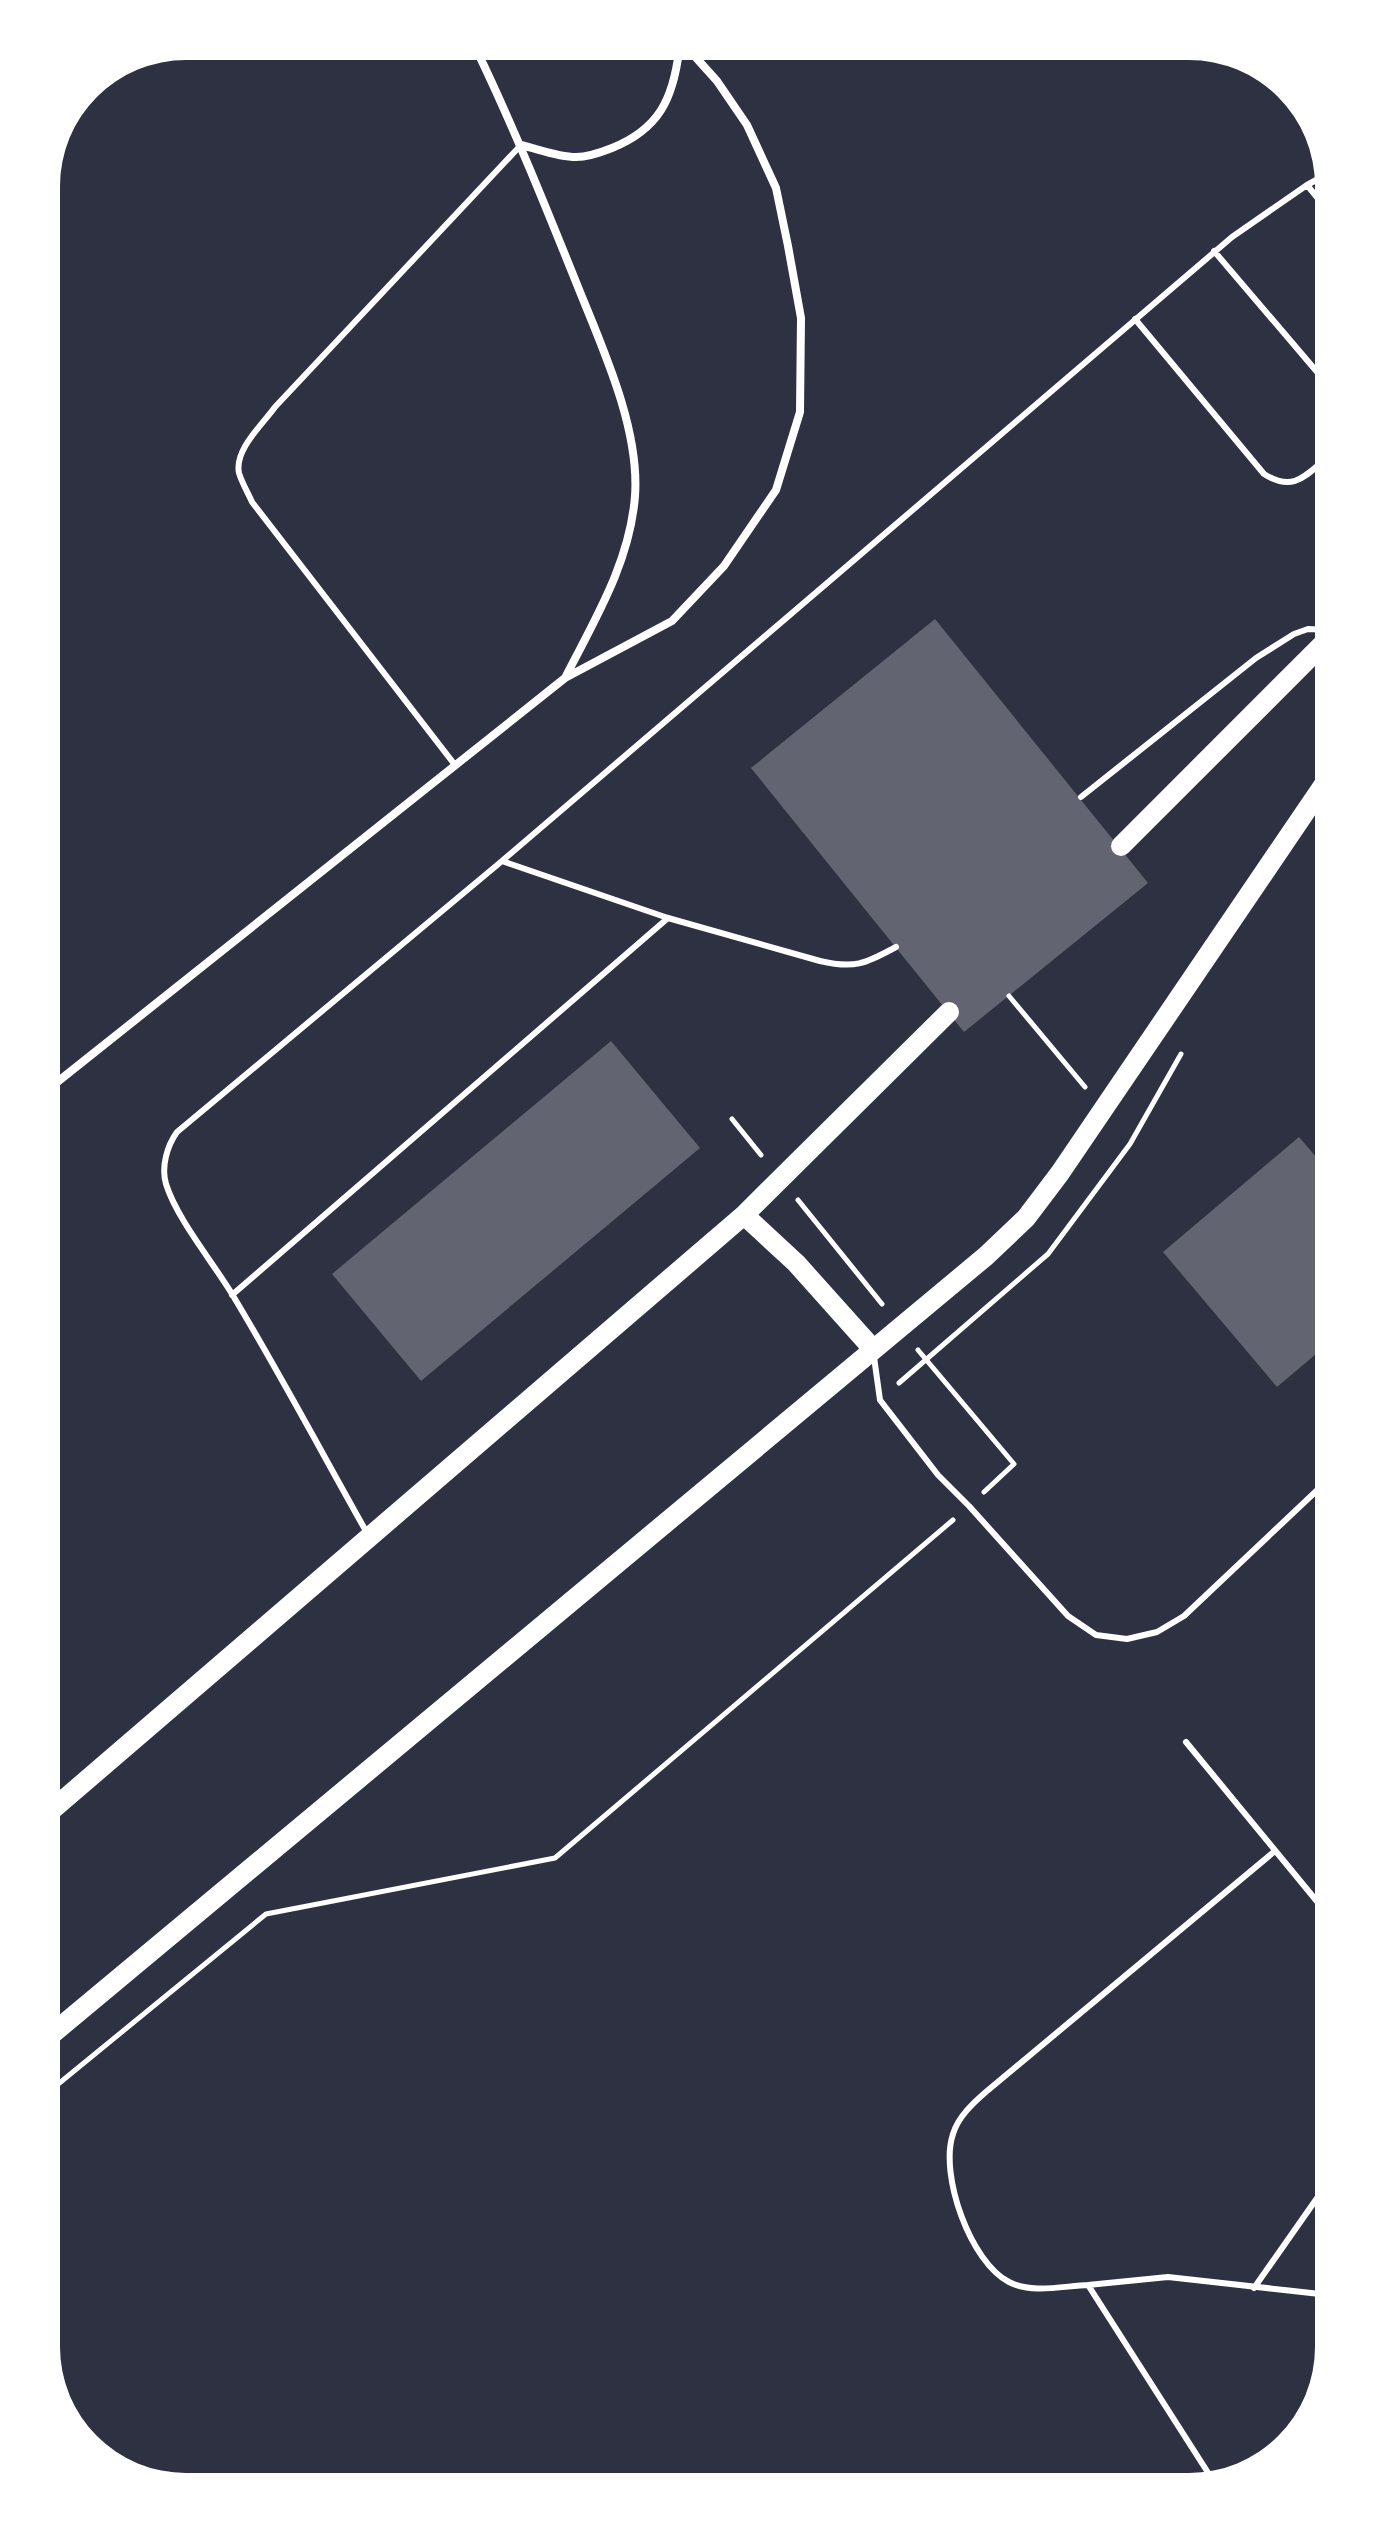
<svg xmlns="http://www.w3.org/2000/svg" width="1375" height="2533" viewBox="0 0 1375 2533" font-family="'Asap Condensed',sans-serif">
	<rect width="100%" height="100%" fill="#2d3142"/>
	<!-- building -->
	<path fill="#626471" d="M935,619L1148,883L964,1032L751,768Z
		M611,1041L700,1148L421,1381L332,1274Z
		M1299,1137L1329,1172V1343L1277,1387L1163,1252Z"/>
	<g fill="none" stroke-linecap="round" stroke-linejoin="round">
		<!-- path -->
		<path stroke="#fff" stroke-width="5" d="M1009,996L1085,1087
			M732,1119L761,1155
			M798,1200L882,1304
			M918,1350L1014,1464L984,1492
			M899,1383L1048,1254L1130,1144L1181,1054
			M46,2094L266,1914L555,1858L953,1520"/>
		<!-- service -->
		<path stroke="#fff" stroke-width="6" d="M1307,185L1327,174
			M1214,251L1329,386
			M1135,319L1264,474C1294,493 1306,475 1329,456
			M455,765L252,502C248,493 242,483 239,473C234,450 263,424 275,407L521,145
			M1081,797L1256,658L1294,634L1308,629L1329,630
			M502,861L1232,237L1307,185L1329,212
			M232,1295L668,918
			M874,1357L880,1400L938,1475L969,1506L1068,1616L1096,1635L1127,1639L1157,1632L1184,1616L1329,1479
			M367,1533C322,1453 279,1372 232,1294C212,1261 177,1219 166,1184C161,1167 167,1146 177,1132L502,861L668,918L820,961C854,969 865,964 896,947
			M1186,1742L1329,1916
			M1088,2285C1063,2286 1032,2294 1009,2282C971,2263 939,2175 953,2134C958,2117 973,2103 987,2091L1275,1851
			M1254,2288L1329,2181
			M1214,2482L1088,2285L1168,2277L1329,2295"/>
		<!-- minor -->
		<path stroke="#fff" stroke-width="8" d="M478,53C514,128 545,205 576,282C601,345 640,427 635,496C630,562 595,619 566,676
			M521,145C538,149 558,157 576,157C587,157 602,152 612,148C659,129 673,99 679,51
			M46,1091L565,678L672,621L724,566L776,490L800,412L801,318L788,246L776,188L747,125L717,81L690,51"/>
		<!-- primary -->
		<path stroke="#fff" stroke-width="20" d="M1121,846L1329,638
			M744,1215L796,1263L873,1349
			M46,1815L744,1215L949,1012
			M46,2039L986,1256L1026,1218L1060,1173L1329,777"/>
	</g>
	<!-- crop -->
	<path d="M0 0H1375V2533H0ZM186 60H1189A126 126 0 0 1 1315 186V2347A126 126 0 0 1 1189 2473H186A126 126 0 0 1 60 2347V186A126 126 0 0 1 186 60Z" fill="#fff" fill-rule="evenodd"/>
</svg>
